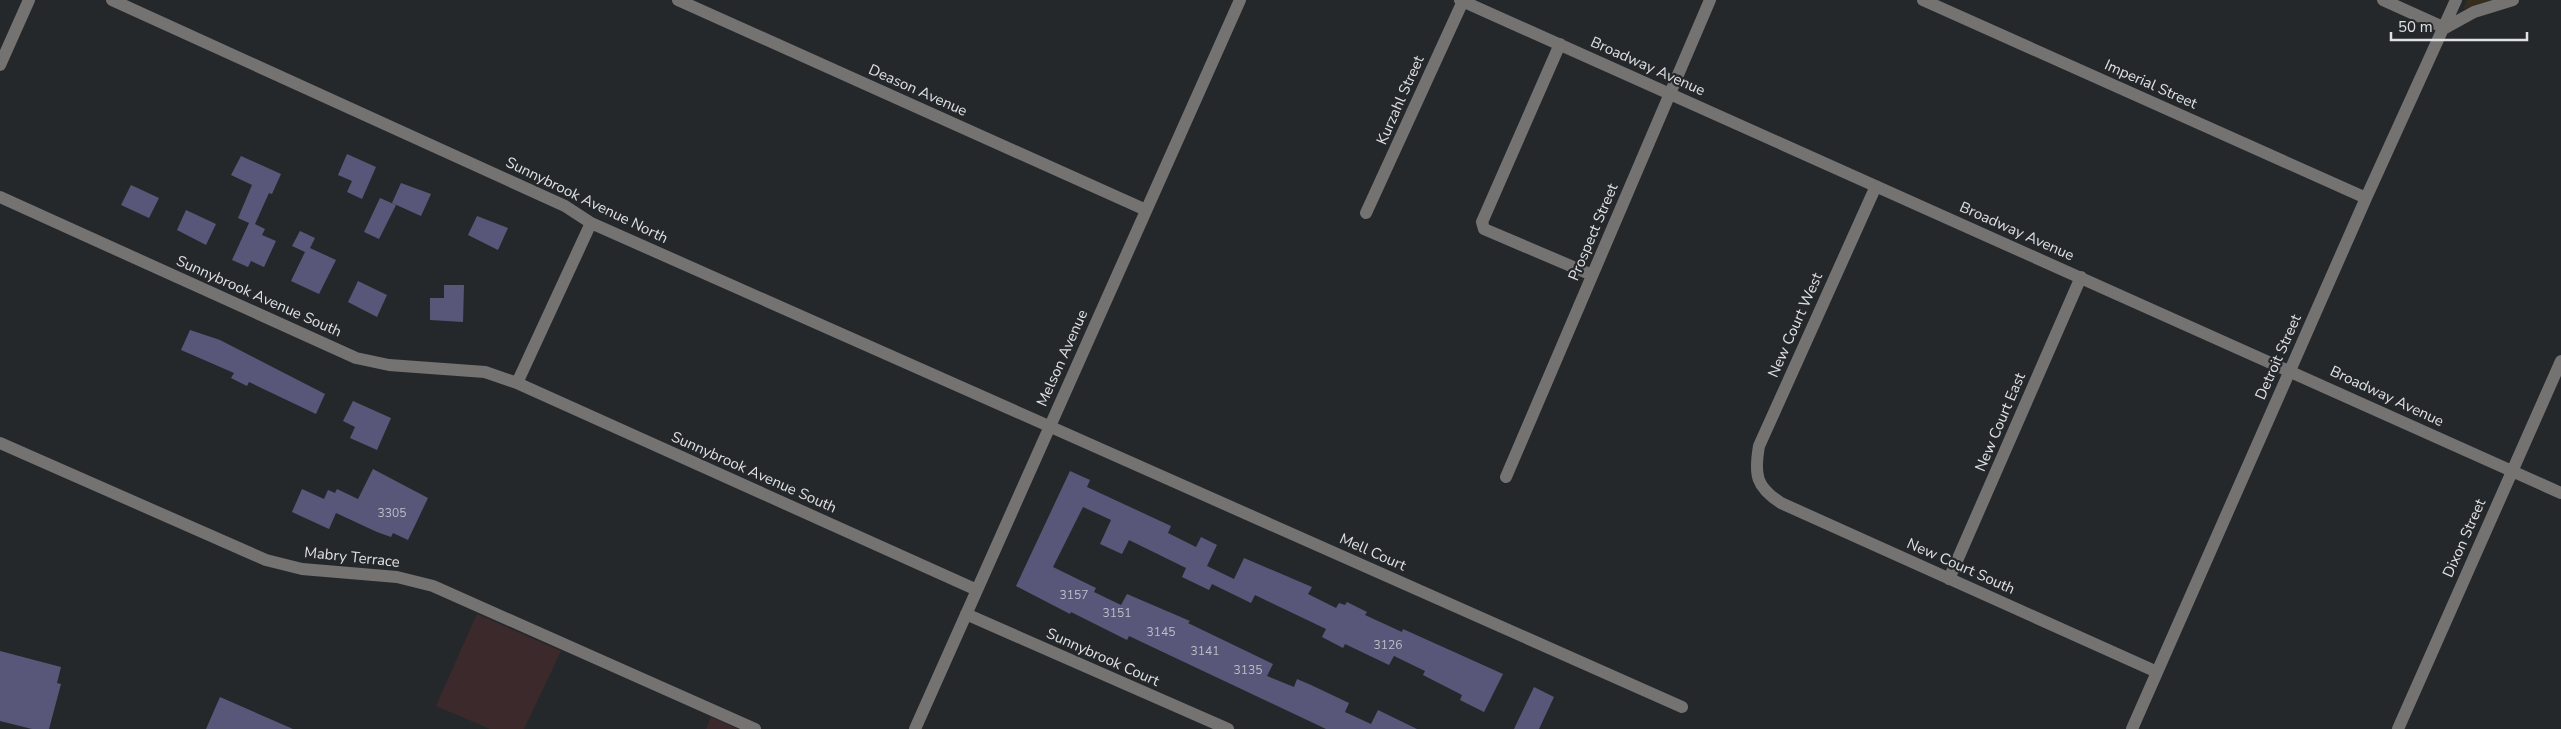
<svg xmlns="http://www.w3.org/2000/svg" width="2561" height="729" viewBox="0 0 2561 729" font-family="'Nunito Sans',sans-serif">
	<rect width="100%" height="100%" fill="#25282b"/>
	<!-- industrial -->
	<path fill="#3c292c" d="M477,614L561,651L524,729H490L436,706Z
		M711,717L738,729H706Z"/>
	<!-- education -->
	<path fill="#352e1d" d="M2467,0H2491L2463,9Z"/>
	<!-- building -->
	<path fill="#585779" d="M347,154L376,167L362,199L347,192L352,181L338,175Z
		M241,156L281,174L272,194L269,193L255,224L265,229L262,235L276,241L264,267L251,261L248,267L232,260L249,223L238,218L252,185L231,175Z
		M401,183L431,194L421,216L392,203Z
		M131,185L159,198L149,218L121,205Z
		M380,198L396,205L379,239L364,232Z
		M186,210L216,224L206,245L177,230Z
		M477,216L508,228L498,250L468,235Z
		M300,231L315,238L310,248L336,260L319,294L291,281L305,252L292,246Z
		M358,281L387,295L377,317L348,302Z
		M444,285H464L463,322L430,320V298H444Z
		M190,330L220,340L325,394L316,414L249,382L247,386L231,378L234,373L181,350Z
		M353,401L391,418L377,450L350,438L355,427L343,421Z
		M373,469L428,498L408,540L393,533L391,537L377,532L336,513L329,529L292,512L302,489L324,499L328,490L335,493L337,489L358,499Z
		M1070,471L1090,480L1087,487L1171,526L1168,533L1196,547L1201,537L1217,545L1207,566L1234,579L1244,558L1312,587L1308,594L1336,608L1339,603L1345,605L1347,602L1367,612L1365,615L1402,632L1403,629L1503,674L1484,712L1460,700L1462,695L1423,675L1425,671L1394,656L1389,665L1345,644L1343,648L1322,637L1326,629L1255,595L1251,603L1212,584L1209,590L1182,577L1186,568L1129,540L1122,554L1100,544L1111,520L1083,507L1053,567L1096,588L1094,592L1121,605L1127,594L1190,621L1188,623L1273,664L1267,676L1294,687L1297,679L1311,685L1349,703L1345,712L1371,724L1378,710L1417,729H1326L1129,636L1127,640L1071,612L1070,614L1016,586Z
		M0,651L61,667L57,683L61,684L49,729H32L0,721Z
		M1534,687L1554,697L1539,729H1514Z
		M220,697L293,729H206Z"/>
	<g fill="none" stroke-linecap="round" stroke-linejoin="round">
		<!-- minor -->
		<path stroke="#757372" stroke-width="12" d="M112,0L565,206L591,223L1682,707
			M678,0L1146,210
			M1460,0L2561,493
			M1923,0L2366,198
			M2383,0L2445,28L2474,12L2513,0
			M1560,44L1482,222L1484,229L1592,275
			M0,65L29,0
			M1876,186L1759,446C1754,475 1756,487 1781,503L2157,672
			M0,197L356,358L389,365L485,372L517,383L977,590
			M1366,213L1463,1
			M517,383L591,223
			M0,443L266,560L302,569L397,577L433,586L755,729
			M1506,477L1710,0
			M1949,579L2081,277
			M966,614L1228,729
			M915,729L1240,0
			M2132,729L2366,198L2456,0
			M2398,729L2561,361"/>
	</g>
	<g text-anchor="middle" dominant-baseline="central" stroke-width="4.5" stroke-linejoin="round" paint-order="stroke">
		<!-- number labels -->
		<g font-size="12" fill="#bdbec8">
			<text x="392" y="513">3305</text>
			<text x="1074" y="595">3157</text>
			<text x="1117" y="613">3151</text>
			<text x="1161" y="632">3145</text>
			<text x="1388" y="645">3126</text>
			<text x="1205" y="651">3141</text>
			<text x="1248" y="670">3135</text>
		</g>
		<!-- street labels -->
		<g font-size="15" fill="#dfe1e3" stroke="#25282b">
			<text transform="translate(1648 66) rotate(24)">Broadway Avenue</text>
			<text transform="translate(2151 84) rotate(24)">Imperial Street</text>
			<text transform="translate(918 90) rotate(24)">Deason Avenue</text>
			<text transform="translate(1400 100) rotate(-66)">Kurzahl Street</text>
			<text transform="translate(587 200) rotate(26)">Sunnybrook Avenue North</text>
			<text transform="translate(2017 231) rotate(24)">Broadway Avenue</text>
			<text transform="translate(1593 232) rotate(-67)">Prospect Street</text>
			<text transform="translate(259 296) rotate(24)">Sunnybrook Avenue South</text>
			<text transform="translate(1795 325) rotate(-66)">New Court West</text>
			<text transform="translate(2278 357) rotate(-66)">Detroit Street</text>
			<text transform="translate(1062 358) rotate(-66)">Melson Avenue</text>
			<text transform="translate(2387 396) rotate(25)">Broadway Avenue</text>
			<text transform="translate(2000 422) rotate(-67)">New Court East</text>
			<text transform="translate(754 472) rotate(24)">Sunnybrook Avenue South</text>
			<text transform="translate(2464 538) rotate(-66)">Dixon Street</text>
			<text transform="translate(1373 552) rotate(24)">Mell Court</text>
			<text transform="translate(352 557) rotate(6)">Mabry Terrace</text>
			<text transform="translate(1961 566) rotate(24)">New Court South</text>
			<text transform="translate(1103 657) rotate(24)">Sunnybrook Court</text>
		</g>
	</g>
	<!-- scale -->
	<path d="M2391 32v8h136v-8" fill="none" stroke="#dfe1e3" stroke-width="2.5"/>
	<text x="2398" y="32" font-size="15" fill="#dfe1e3" stroke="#25282b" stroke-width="4" paint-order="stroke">50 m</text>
</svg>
